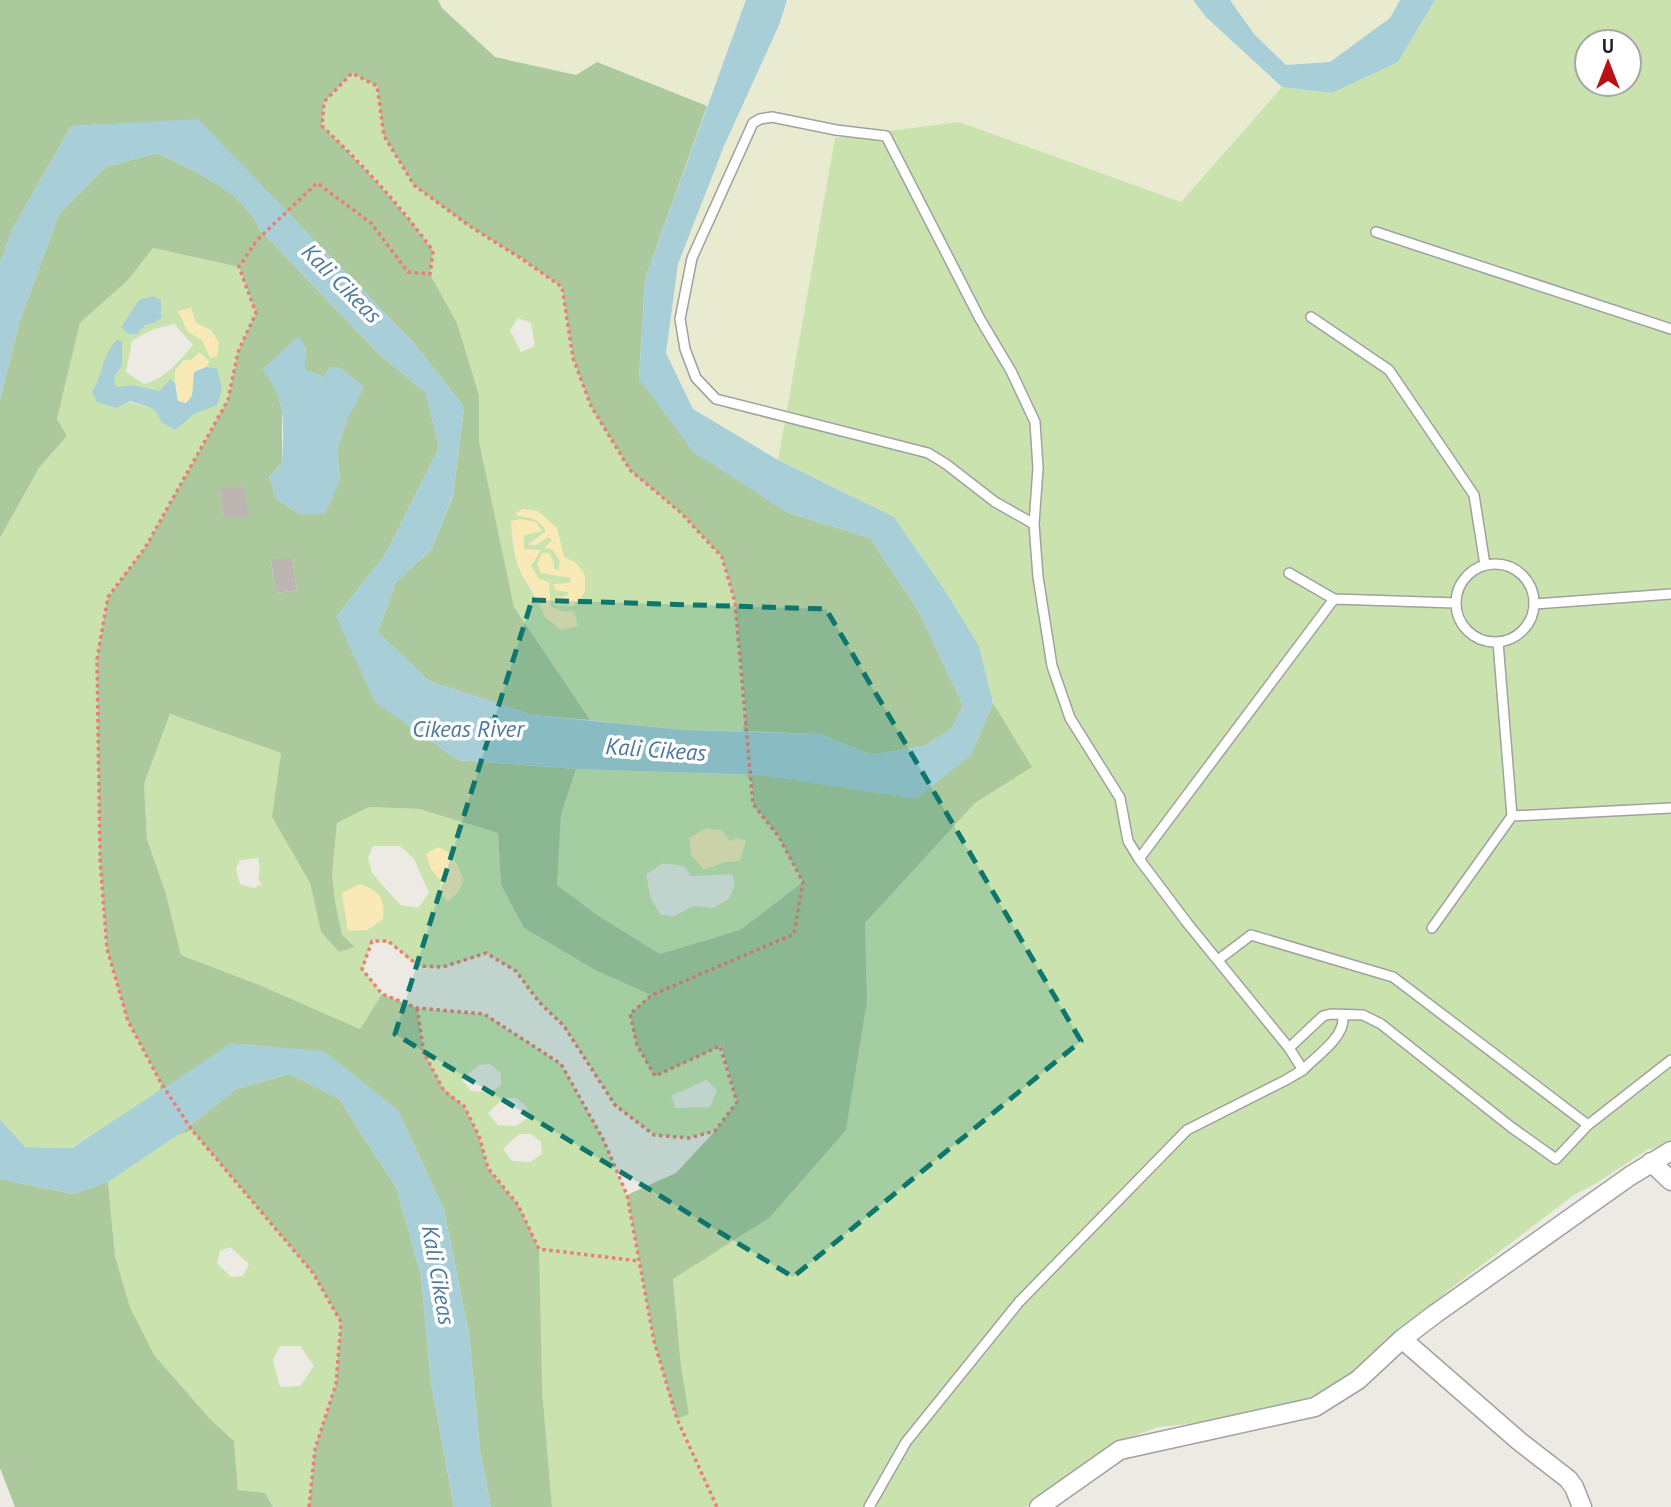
<svg xmlns="http://www.w3.org/2000/svg" width="1671" height="1507" viewBox="0 0 1671 1507" font-family="'PT Sans',sans-serif">
	<rect width="100%" height="100%" fill="#edeae4"/>
	<!-- farmland -->
	<path fill="#e9ebd0" d="M438,0H746L707,106L597,62L576,75L495,57L442,8Z
		M787,0H1193L1206,17L1282,87L1181,202L959,122L835,139L778,460L693,409L666,353L678,264L724,146L779,25Z
		M1230,0H1400L1391,18L1329,62L1286,65L1254,34Z"/>
	<!-- grass -->
	<path fill="#cae3ae" fill-rule="evenodd" d="M1435,0H1671V1143L1647,1150L1595,1184L1574,1195L1449,1290L1344,1380L1304,1400L1207,1422L1159,1427L1117,1442L1025,1507H552L542,1389L518,1205L488,1168L479,1136L464,1106L444,1091L424,1053L417,1008L484,1014L561,1064L603,1139L627,1195L654,1341L677,1418L689,1414L681,1366L673,1279L769,1218L867,1000L865,923L975,803L1031,767L993,703L979,646L944,589L894,517L778,460L835,138L959,122L1181,202L1282,87L1332,93L1398,62ZM1587,42H1629V84H1587ZM490,1064L501,1073V1085L490,1092L471,1091L462,1080L478,1065ZM504,1098H516L527,1107L528,1118L516,1126L498,1125L488,1113ZM519,1134H531L541,1142L542,1154L530,1162L512,1161L503,1149Z
		M352,73L377,86L384,136L522,259L562,287L573,358L680,512L722,557L735,602L746,715L742,731L684,730L590,720L514,607L479,441V395L457,323L430,274L407,215L358,160L322,127L324,102ZM518,318L531,323L535,346L521,352L510,330ZM535,518L557,529L564,557L576,563L574,606L568,596L571,578L537,564L559,571L560,561L553,550L552,540L549,536L536,545H528L546,531L542,524ZM511,521L542,530L524,535V550H540L531,566L551,607L562,611L545,617C538,600 532,592 523,577C514,560 512,540 511,521Z
		M153,248L239,267L256,313L238,352L228,400L145,548L108,597L100,764V859L128,1021L161,1083L159,1092L71,1148L25,1147L0,1119V538L39,468L67,436L57,419L80,323L128,280ZM174,324L193,345C179,361 165,379 144,384L126,372L132,341L151,330ZM122,341V364L114,377L116,387L133,385L159,391L170,379L175,383V371L184,360L209,361L206,367L217,368V405L161,422L157,413L151,408L92,392Z
		M170,714L281,753L273,817L310,883L321,932L339,952L355,947L342,935L336,906L332,876L337,823L369,807L419,809L498,833L501,885L524,928L595,970L652,995L720,1046L737,1102L715,1131L689,1138L654,1135L615,1105L564,1026L539,1002L516,971L486,953C466,960 442,972 421,966C399,959 403,941 372,941L363,969L382,994L360,1029L262,986L181,955L166,894L147,839L144,784ZM373,846H400L414,859L429,893L418,908L400,905L372,873L368,858ZM258,858L260,871L258,879L262,884L254,888L240,884L236,869L240,860ZM706,1080L717,1090L710,1107L676,1108L671,1096Z
		M576,769L746,775L752,783L753,804L779,837L803,882L740,930L660,954L600,917L557,885L561,815ZM663,863L684,866L691,876L732,874L735,885L729,899L713,908L693,906L675,916L661,915L651,899L646,875Z
		M192,1130L313,1273L341,1322L336,1384L315,1449L309,1507H273L265,1493L238,1490L234,1441L211,1420L154,1356L130,1307L115,1256L108,1182L178,1135ZM230,1247L249,1264L243,1276L231,1277L217,1263L220,1251ZM280,1346H300L314,1366L300,1386L280,1387L273,1360Z"/>
	<!-- forest -->
	<path fill="#abc99c" fill-rule="evenodd" d="M0,0H438L442,8L495,57L576,75L597,62L707,106L645,279L639,379L786,512L870,538L918,610L963,705L952,728L925,746L871,755L820,734L742,731L746,715L735,602L722,557L680,512L630,470L591,406L573,358L562,287L522,259L468,225L414,185L384,136L377,86L352,73L324,102L322,126C363,165 400,205 433,251L430,274L457,323L479,395V441L514,607L590,720L532,715L429,681L378,632L396,582L431,550L453,496L464,407L413,342L198,120L71,126L12,230L0,264Z
		M157,153C194,172 242,189 260,230L379,354L426,393L439,448L385,555L336,617L457,760L576,769L561,815L557,885L600,917L660,954L740,930L803,882L779,837L753,804L752,783L746,775L971,755L993,703L1032,767L975,803L865,923L867,1000L846,1130L769,1218L673,1279L681,1366L689,1414L677,1419L654,1341L627,1195L676,1173L715,1131L737,1102L721,1046L655,1076L637,1045L630,1014L651,995L595,970L524,928L501,885L498,833L419,809L369,807L337,823L332,876L336,906L342,935L355,947L339,952L321,932L310,883L272,817L281,753L170,714L144,784L147,839L166,894L181,955L262,986L360,1029L382,994L417,1008L424,1053L444,1090L464,1106L479,1136L488,1168L518,1205L539,1249L542,1389L552,1507H491L480,1451L469,1334L444,1210L398,1110L232,1043L159,1092L161,1083L128,1021L107,949L100,859L97,659L108,597L145,548L228,400L238,352L256,313L239,267L153,248L128,280L80,323L57,419L67,436L39,468L0,538V400L19,323L59,214L106,167ZM306,347L304,370L324,377L347,420L337,449L340,481L300,514L276,499L269,477L282,463V411L275,384ZM244,486L248,515L223,518L220,490ZM292,557L297,590L276,593L271,561Z
		M290,1074L339,1099L396,1187L421,1275L431,1383L454,1507H309L315,1449L336,1384L341,1322L313,1273L192,1130L178,1135L236,1089Z
		M0,1179L73,1194L108,1182L115,1256L130,1307L154,1355L211,1420L234,1441L238,1490L265,1493L273,1507H15L0,1468Z"/>
	<!-- sand -->
	<path fill="#f8e9b7" d="M191,308L196,323L211,330L219,343L217,356L210,358L202,340L188,332L178,311Z
		M199,352L209,361L206,367L194,373L192,396L186,403L178,402L175,372L185,360H191Z
		M522,509L538,511L557,528L564,557L576,563L585,575V592L574,606L555,605L553,598L567,596L568,592L555,590L553,584L570,583L571,578L541,573L537,564L542,553H549L554,563V569L559,570L560,561L553,550L544,548L552,540L549,537L536,545H528L546,531C539,518 530,518 518,516L516,513Z
		M521,519L536,522L542,531L524,535V549L541,550L531,566L538,578L549,582L551,607L562,611H574L578,626L561,630L545,617L536,595L523,576L515,556L511,521Z
		M706,828L723,831L730,841L737,838L746,840L740,861L725,862L704,870L691,855L689,838Z
		M438,847C453,852 458,866 464,880L458,892L448,902L440,893L441,881L431,869L426,854Z
		M360,884C380,892 385,897 383,919L367,930L348,931L342,893Z"/>
	<!-- water -->
	<path fill="#a8ced7" d="M746,0H787L779,25L724,146L678,264L666,353L693,409L778,460L894,517L944,589L979,646L993,703L971,755L916,799L760,775L576,769L457,760L375,702L336,617L385,555L439,448L426,393L379,354L260,230C242,189 194,172 157,153L106,167L59,214L19,323L0,400V264L12,230L71,126L198,119L413,342L464,407L453,495L431,550L396,582L378,632L429,681L532,715L684,730L820,734L871,755L925,746L952,728L963,705L918,610L870,538L786,512L693,452L639,379L645,279Z
		M1193,0H1230L1254,34L1286,65L1330,62L1390,18L1400,0H1435L1398,62L1332,93L1282,87L1206,17Z
		M154,296L161,301V318L154,323L145,325L137,334H129L121,327L139,300Z
		M299,337L306,347L305,370L323,377L330,366L341,368L364,387L347,420L337,449L340,481L325,514H300L276,499L269,477L282,463C284,427 287,398 262,370L293,341Z
		M117,340L122,341V365L114,377L116,387L133,385L159,391L170,379L175,383L178,401L186,403L192,396L194,372L206,367L217,368L222,390L217,405L194,414L175,430L161,422L157,413L151,408L130,401L117,408L97,402L92,392C103,374 102,355 117,340Z
		M232,1043L324,1051L398,1110L444,1210L469,1334L480,1451L491,1507H454L431,1383L421,1275L396,1187L339,1099L290,1074L236,1089L178,1135L108,1182L73,1194L0,1179V1119L25,1147L72,1148Z"/>
	<!-- building -->
	<path fill="#bdb5b1" d="M244,486L249,516L223,519L220,489Z
		M292,557L297,590L276,593L271,560Z"/>
	<g fill="none" stroke-linecap="round" stroke-linejoin="round">
		<!-- lane casing -->
		<g stroke="#a1a1a1" stroke-width="12">
			<path id="lane" d="M1376,232L1671,329
				M1311,317L1389,370L1474,495L1485,565
				M1456 603a39 39 0 1 1 78 0a39 39 0 1 1-78 0Z
				M1289,573L1334,599L1456,603
				M1535,604L1671,594
				M1512,816L1671,808
				M1139,859L1334,599
				M1432,928L1512,816L1498,642
				M1218,960L1251,935L1393,977L1588,1125
				M1289,1048L1323,1016L1331,1014L1363,1015L1381,1024L1511,1127L1556,1159L1588,1125L1671,1060
				M1303,1070C1317,1055 1345,1038 1343,1016
				M869,1507L906,1442L1019,1302L1187,1130L1284,1081L1303,1070L1289,1048L1188,924L1139,859L1128,841L1120,798L1070,718L1052,666L1038,577L1034,524L1038,468L1035,422L1011,371L980,319L886,136L836,130L772,117L760,119L753,123L692,258L680,319L685,349L696,378L716,399L928,453L946,464L995,502L1034,524"/>
		</g>
		<!-- street casing -->
		<g stroke="#a1a1a1" stroke-width="21">
			<path id="street" d="M1651,1162L1671,1181
				M1402,1339L1519,1441L1568,1479L1574,1487L1582,1507
				M1039,1507L1120,1450L1315,1407L1358,1380L1402,1339L1435,1314L1630,1176L1671,1151"/>
		</g>
		<!-- path -->
		<path stroke="#ed7d75" stroke-width="3.5" stroke-dasharray="3.5 3.5" stroke-linecap="butt" d="M417,1008L424,1053L444,1091L464,1106L479,1136L488,1168L518,1205L539,1249L639,1261
			M309,1507L315,1449L336,1384L341,1322L313,1273L192,1130L161,1083L128,1021L107,949L100,859L97,659L108,597L145,548L228,400L238,352L256,313L239,267L257,240L317,183L371,223L408,272L430,274L433,251C400,205 363,165 322,126L324,102L352,73L377,86L384,136L414,185L468,225L522,259L562,287L573,358L591,406L630,470L680,512L722,557L735,602L753,804L779,837L803,882L794,934L652,995L630,1014L637,1045L655,1076L720,1046L737,1102L715,1131L689,1138L654,1135L615,1105L564,1026L539,1002L516,971L486,953L443,967L419,966L388,941H372L362,969L382,994L417,1008L484,1014L561,1064L603,1139L627,1195L654,1341L677,1419L717,1507"/>
		<!-- lane -->
		<use href="#lane" stroke="#fff" stroke-width="9"/>
		<!-- street -->
		<use href="#street" stroke="#fff" stroke-width="18"/>
	</g>
	<!-- marked area -->
	<path fill="#0f766e" fill-opacity="0.2" stroke="#0f766e" stroke-width="5" stroke-dasharray="14 9" stroke-linejoin="round" d="M532,600L826,609L1081,1041L793,1277L395,1034Z"/>
	<g text-anchor="middle" dominant-baseline="central" stroke-width="7" stroke-linejoin="round" paint-order="stroke">
		<!-- water labels -->
		<g font-size="23" font-style="italic" fill="#4f799d" stroke="#fff">
			<text transform="translate(342 283) rotate(45)">Kali Cikeas</text>
			<text x="468" y="728">Cikeas River</text>
			<text transform="translate(656 749) rotate(4)">Kali Cikeas</text>
			<text transform="translate(439 1275) rotate(80)">Kali Cikeas</text>
		</g>
	</g>
	<!-- north arrow -->
	<g transform="translate(1608 63)"><circle r="33" fill="#ffffff" stroke="#a5a5a5" stroke-width="2"/>
	<path d="M0-5L12 26L0 18L-12 26Z" fill="#b81217"/>
	<text y="-10" font-size="19" font-weight="bold" text-anchor="middle" fill="#1d1d1d">U</text>
	</g>
</svg>
